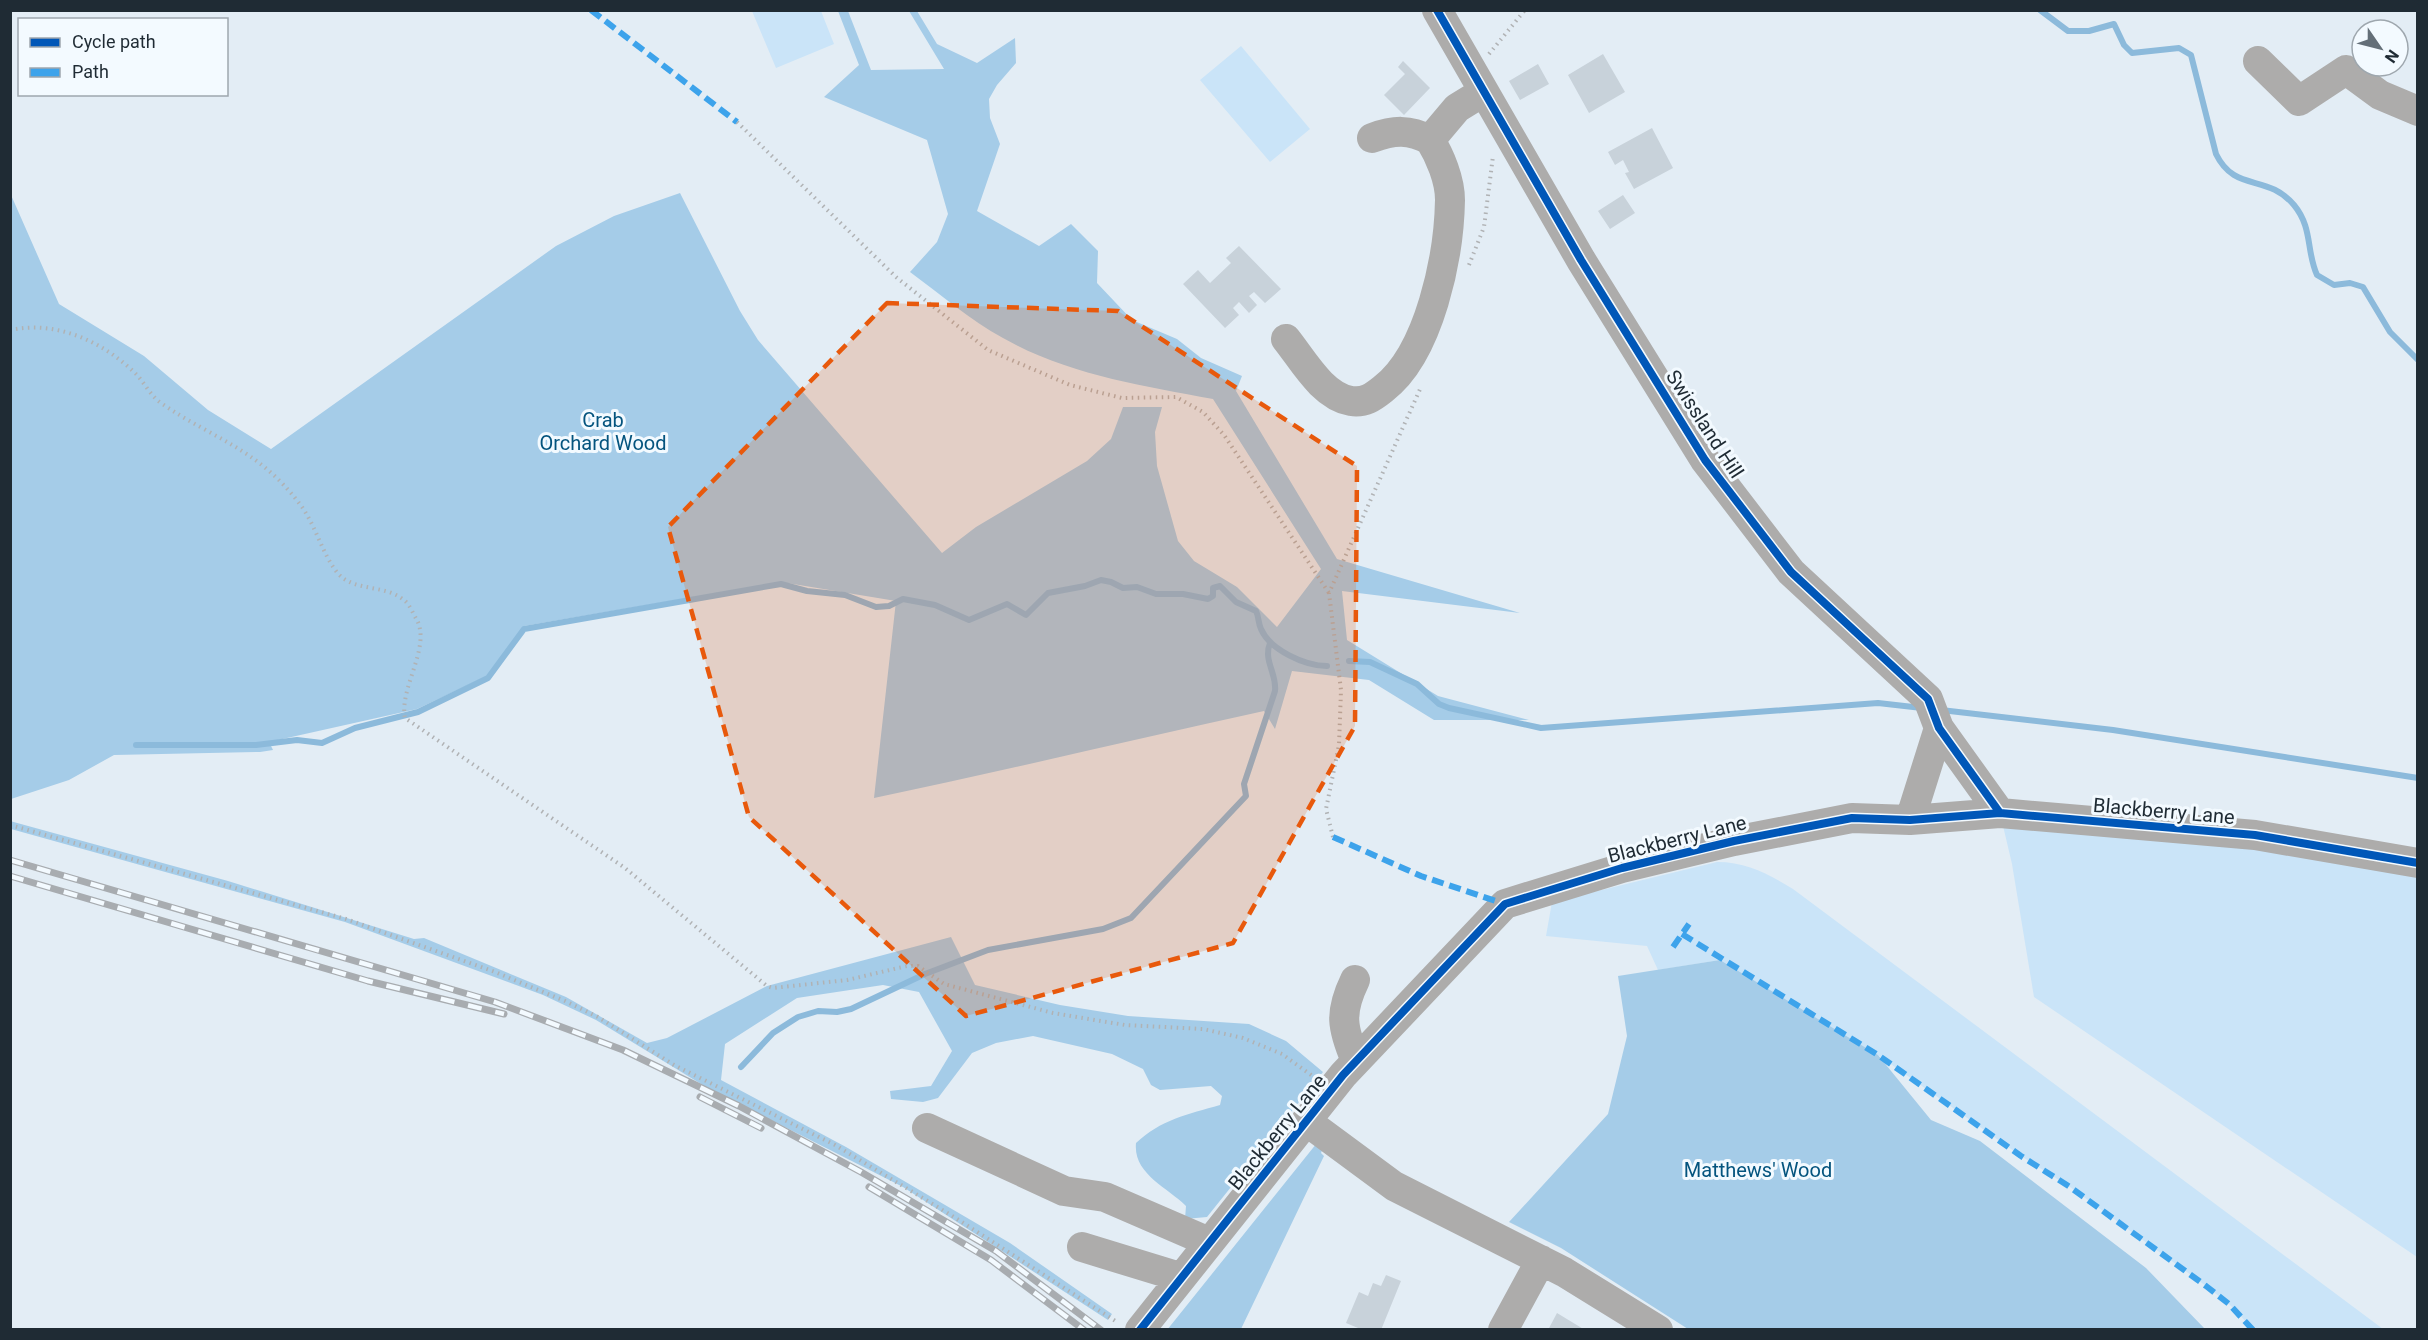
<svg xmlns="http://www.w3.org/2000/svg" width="2428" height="1340" viewBox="0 0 2428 1340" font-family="Roboto,sans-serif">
	<rect width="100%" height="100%" fill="#e3edf5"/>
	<!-- green -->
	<path fill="#cae4f8" d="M752,11H821L834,44L776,68Z
		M1241,46L1310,129L1270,162L1200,80Z
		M2000,813L2417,863V1257L2034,997L2012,864Z
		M1717,862C1747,862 1768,874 1793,889L2383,1329H2253L2229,1304L2206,1286L2070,1187L2021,1156L1878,1055L1720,960L1658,970L1647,946L1546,936L1552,902Z"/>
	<!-- forest -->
	<path fill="#a5cce8" d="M838,11H848L871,70L944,69L909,11H917L937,44L977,63L1015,38L1016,63L997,85L989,99L990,118L1000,144L977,211L1039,246L1071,224L1098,251L1097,283L1132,320L1177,339L1201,358L1242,376L1236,391L1337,559L1520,613L1342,591L1347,640L1438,696L1529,720H1434L1369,680L1292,671L1275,729L1264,711C1134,739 1005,771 874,798L896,601L781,582L524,626L487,676L417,709L269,742L273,750L260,752L114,755L69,780L11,799V195L59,304L144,356L208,410L271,449L556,246L614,216L680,193L740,311L758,340L942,553L976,527L1087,461L1111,439L1123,407H1162L1155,432L1157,466L1178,541L1194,561L1237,587L1277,627L1321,569L1213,399C1140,385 1069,375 1003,338C970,320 940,294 910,272L937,242L948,214L927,140L824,97L859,65Z
		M10,821L228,881L414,939L424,938L566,997L647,1043L667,1038L767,986L951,937L975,985L1060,1005L1128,1016L1249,1024L1286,1041L1323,1072L1207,1217L1185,1219L1186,1206C1167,1187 1133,1174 1136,1143C1160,1120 1188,1114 1220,1105L1222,1096L1211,1086L1160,1090L1151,1085L1143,1069L1112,1054L1033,1036L996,1043L972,1053L938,1098L923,1102L891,1099L890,1091L931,1086L952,1051L919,992L883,985L797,998L725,1044L721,1080L846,1147L1010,1243L1112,1314L1108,1320L903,1187L706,1087L596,1020L543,995L345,922L11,829Z
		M1720,960L1878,1055L1931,1120L1980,1141L2146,1268L2205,1329H1688L1561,1248L1509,1222L1608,1114L1627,1036L1618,976Z
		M1333,1123L1321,1153L1324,1156L1241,1329L1167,1330Z"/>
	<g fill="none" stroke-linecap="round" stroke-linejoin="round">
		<!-- stream -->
		<path stroke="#8cbadb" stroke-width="6" d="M2040,10L2068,31H2089L2114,24L2124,45L2132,53L2179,48L2191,55L2216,154C2235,193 2267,173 2294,205C2313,228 2306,251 2317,275L2334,285L2350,283L2363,287L2390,332L2418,360
			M1349,661L1370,662L1417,684L1439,704L1449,708L1541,728L1878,703L1922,708
			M1941,710L2113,730L2418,778
			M136,745H256L297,740L322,743L355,728L418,712L488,678L524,629L781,584L807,591L845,595L876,607L889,606L903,599L935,605L969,620L1007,604L1026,615L1048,593L1085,586L1101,580L1111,582L1123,588L1137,587L1156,594H1183L1208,599L1213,596V588L1220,586L1236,602L1256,611C1259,617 1258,623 1261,629C1270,650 1305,666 1327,666
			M741,1067L773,1033L798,1017L818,1011L837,1012L851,1009L925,974L988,950L1103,929L1131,918L1246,796L1244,784L1275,691C1277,673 1263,661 1270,643"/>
	</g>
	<!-- building -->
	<path fill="#c8d2da" d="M1603,54L1625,92L1589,113L1568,75Z
		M1403,61L1430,88L1404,115L1384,95L1405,74L1398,67Z
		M1538,64L1549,84L1520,100L1509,81Z
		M1652,128L1673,168L1634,189L1625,173L1629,172L1623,160L1615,165L1608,152Z
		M1623,195L1635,213L1610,229L1598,211Z
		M1239,246L1281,289L1265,303L1254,292L1249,296L1257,305L1249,313L1239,302L1233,308L1239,315L1225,328L1183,284L1198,270L1210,283L1231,263L1226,258Z
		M1386,1275L1401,1281L1381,1330H1363L1346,1323L1359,1292L1368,1296L1373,1283L1381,1286Z
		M1557,1313L1585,1330H1548Z"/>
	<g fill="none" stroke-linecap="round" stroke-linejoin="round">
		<!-- path -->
		<path stroke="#b0b2b4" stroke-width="4" stroke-dasharray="1.5 4.5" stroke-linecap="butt" d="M1489,54L1525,10
			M737,122L896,277L988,350L1070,385L1122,398L1176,397L1203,412L1224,435L1329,593
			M1469,265L1484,227L1493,156
			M10,330C57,320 104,342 137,375C145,384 151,396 161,403C213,439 257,448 299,503C315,523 321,551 336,571C352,593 385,583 405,601C410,605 413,614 417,620C431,648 399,688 405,718L625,868L767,986L773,988L847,980L907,966H918L944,984L1053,1013L1125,1025L1203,1029L1243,1038L1282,1054L1314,1077
			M10,825L346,919L495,972L565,1001L598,1017L674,1065L835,1145L954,1217L1117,1322
			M1333,837L1326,809L1339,745L1341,690L1329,593L1421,387"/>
		<!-- minor -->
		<path stroke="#adacab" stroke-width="30" d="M1437,10L1581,260L1705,460L1791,572L1928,699L1939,728L2000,813
			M2258,61L2299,101L2346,70L2380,95L2418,111
			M1372,138C1394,130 1409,129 1430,140
			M1286,339C1303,360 1322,396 1351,401C1365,403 1373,397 1383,389C1430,353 1449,256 1450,200C1450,180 1440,156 1430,140L1457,108L1483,92
			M1910,820L1939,728
			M1355,980C1339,1013 1342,1028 1356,1061
			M1306,1121L1394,1186L1564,1272L1658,1330
			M927,1128L1064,1191L1105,1197L1209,1242
			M1082,1247L1180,1277
			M1140,1330L1343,1075L1505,904L1622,868L1734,841L1852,818L1910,820L2000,813L2255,835L2418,863
			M1503,1330L1541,1260"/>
		<!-- rail casing -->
		<g stroke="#a8acb0" stroke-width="7">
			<path id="rail" d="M10,860L495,1002L623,1050L739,1106L861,1172L996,1251L1101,1330
				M10,876L368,981L504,1014
				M700,1097L761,1128
				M869,1187L991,1260L1084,1330"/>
		</g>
		<!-- rail -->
		<use href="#rail" stroke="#f3faff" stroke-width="4.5" stroke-dasharray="14" stroke-linecap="butt"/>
		<!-- quiet -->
		<path stroke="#3da3eb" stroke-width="6" stroke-dasharray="12 6" stroke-linecap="butt" d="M591,10L737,122
			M1333,837L1421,876L1505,904
			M1682,934L1878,1055L2021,1156L2070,1187L2206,1286L2229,1304L2253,1330
			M1673,947L1689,924"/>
		<!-- cycleway casing -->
		<g stroke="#f3faff" stroke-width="11">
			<path id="cycleway" d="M1437,10L1581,260L1705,460L1791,572L1928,699L1939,728L2000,813
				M1140,1330L1343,1075L1505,904L1622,868L1734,841L1852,818L1910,820L2000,813L2255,835L2418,863"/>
		</g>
		<!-- cycleway -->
		<use href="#cycleway" stroke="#0057b8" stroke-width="8"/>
	</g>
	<!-- marked area -->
	<path fill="#e8590c" fill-opacity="0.2" stroke="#e8590c" stroke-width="4.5" stroke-dasharray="12 8" stroke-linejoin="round" d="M887,303L1118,311L1357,466L1355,726L1233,943L966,1016L749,817L668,527Z"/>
	<g text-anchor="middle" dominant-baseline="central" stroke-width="6" stroke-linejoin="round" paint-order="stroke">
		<!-- park labels -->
		<g font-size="20" fill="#04547e" stroke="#f3faff">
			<text x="603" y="420">Crab<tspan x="603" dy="23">Orchard Wood</tspan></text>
			<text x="1758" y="1170">Matthews' Wood</text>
		</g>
		<!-- street labels -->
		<g font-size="20" fill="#1f2b34" stroke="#f3faff">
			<text transform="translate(1705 424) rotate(57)">Swissland Hill</text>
			<text transform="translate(2164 811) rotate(5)">Blackberry Lane</text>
			<text transform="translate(1677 839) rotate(-14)">Blackberry Lane</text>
			<text transform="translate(1277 1132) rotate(-51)">Blackberry Lane</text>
		</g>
	</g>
	<!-- border -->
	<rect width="2428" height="1340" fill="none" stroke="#1f2b34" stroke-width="24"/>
	<!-- legend -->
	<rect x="18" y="18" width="210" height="78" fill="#f3faff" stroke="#9ea7ae" stroke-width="1.5"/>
	<rect x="30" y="38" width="30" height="9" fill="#0057b8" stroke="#9ea7ae" stroke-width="1.5"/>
	<text x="72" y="48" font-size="18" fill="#1f2b34">Cycle path</text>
	<rect x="30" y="68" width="30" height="9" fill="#3da3eb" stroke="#9ea7ae" stroke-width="1.5"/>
	<text x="72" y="78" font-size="18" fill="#1f2b34">Path</text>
	<!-- north arrow -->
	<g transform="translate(2380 48) rotate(125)"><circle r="28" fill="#f3faff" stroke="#9ea7ae" stroke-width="1.5"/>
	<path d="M0-4.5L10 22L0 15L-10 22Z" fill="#646f78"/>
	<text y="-9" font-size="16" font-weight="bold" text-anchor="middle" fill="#1f2b34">N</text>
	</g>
</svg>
